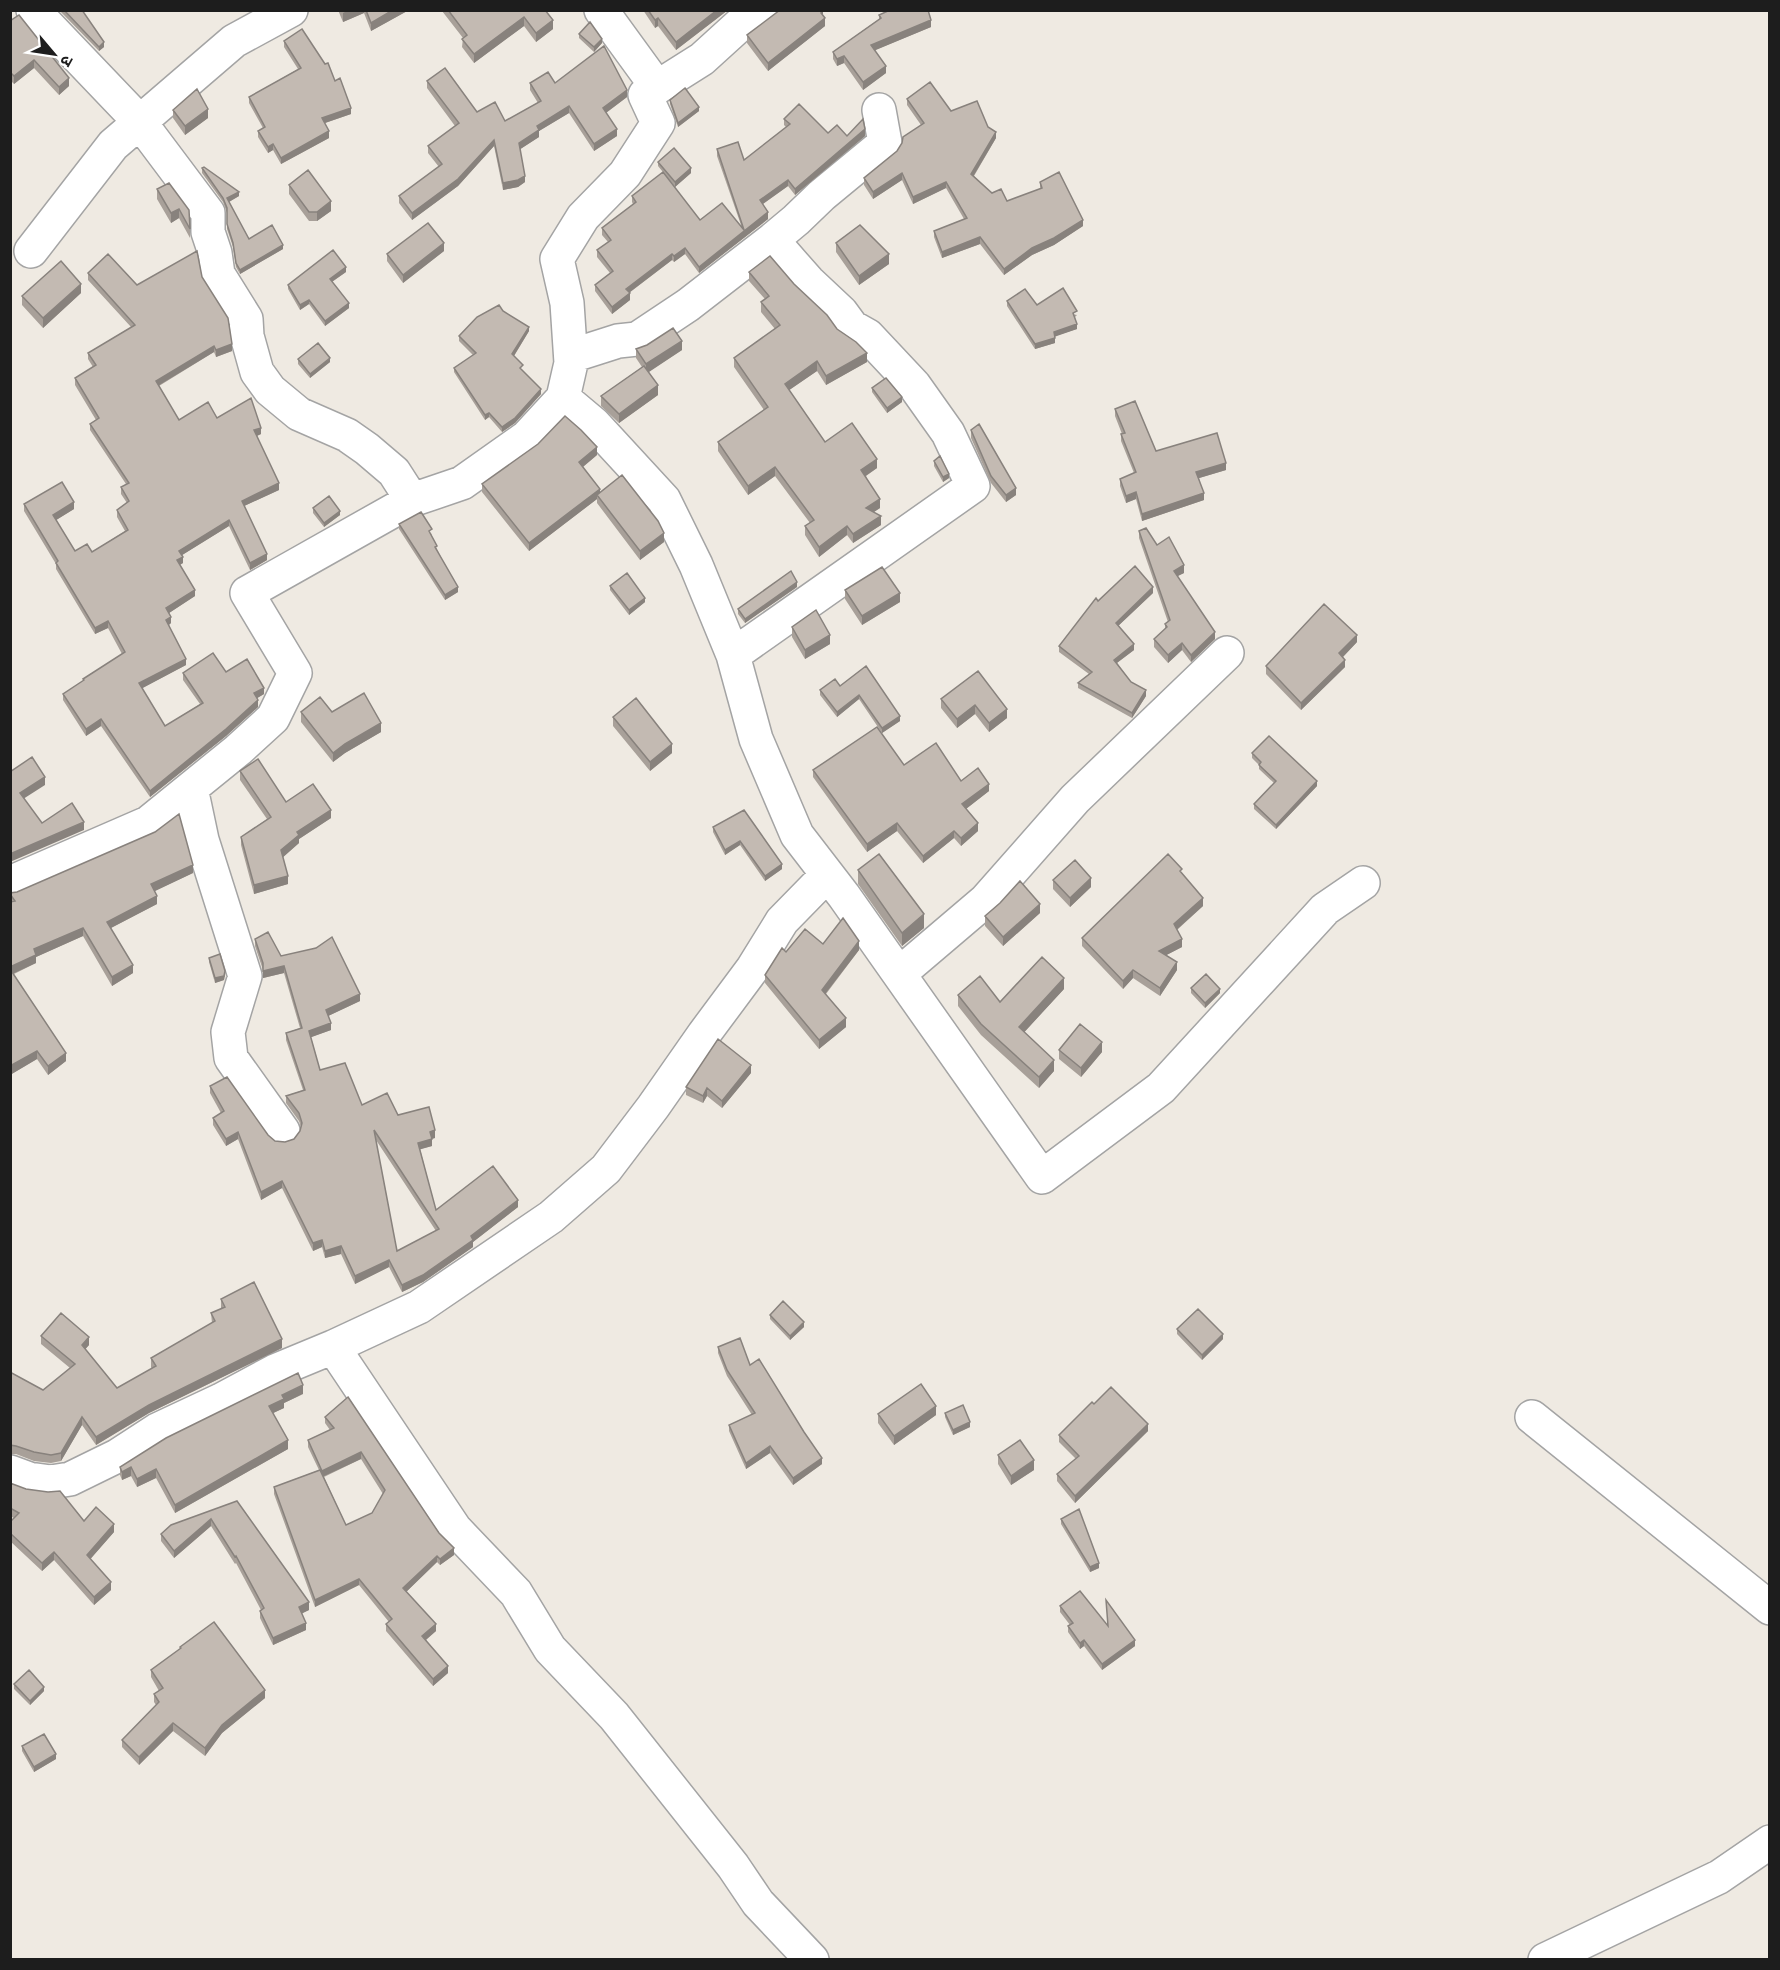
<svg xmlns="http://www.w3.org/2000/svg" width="1780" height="1970" viewBox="0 0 1780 1970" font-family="'Source Sans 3','Noto Sans Devanagari',sans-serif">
	<rect width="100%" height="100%" fill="#efeae2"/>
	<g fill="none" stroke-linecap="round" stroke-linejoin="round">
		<!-- minor casing -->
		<g stroke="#a4a4a4" stroke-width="36">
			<path id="minor" d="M33,10L139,121L208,213V232L215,253L218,274L246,319L247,336L257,372L270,390L299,414L347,435L367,449L394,472L412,500
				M601,10L657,87
				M31,251L113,145L234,41L291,10
				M571,356L618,341L637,339L688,305L772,240L796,220L822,195L885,143L879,110
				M563,398L594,424L664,500L696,565L733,655L756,739L797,835L844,896L1042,1177L1161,1088L1325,909L1363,883
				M733,655L973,486L948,433L914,385L868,336L852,327L841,312L808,281L772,240
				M191,788L202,840L245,976L228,1032L231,1058L283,1131
				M10,883L148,823L238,750L273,718L295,673L247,593L412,500L462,483L527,437L563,398L571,363L567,303L557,259L583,217L625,174L658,123L645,95L702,59L746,19L760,10
				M899,974L986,900L1075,799L1227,653
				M333,1347L455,1529L516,1593L550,1649L614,1716L733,1866L758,1903L812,1960
				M1532,1417L1770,1608
				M10,1472L29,1479L51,1482L70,1479L117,1456L157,1430L221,1400L275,1371L333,1347L419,1307L551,1217L606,1169L653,1107L704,1034L753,968L782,921L827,875
				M1545,1960L1719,1877L1770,1842"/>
		</g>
		<!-- minor -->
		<use href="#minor" stroke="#fff" stroke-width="33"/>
	</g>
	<!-- wall -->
	<path fill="#a8a099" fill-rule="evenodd" d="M59,10H82L104,47L99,51Z
		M338,10H409L371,31L364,13L343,22Z
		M435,10H545L553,29L536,42L524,26L474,63L462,47L463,38L442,11L435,12Z
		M643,10H728L676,50L658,26L655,28Z
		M823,15L825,26L768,71L747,43V35Z
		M879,15L931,27L875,50L886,73L863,90L844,63L837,66L833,59V52L879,19Z
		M10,21L69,86L59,95L34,68L14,84L10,80Z
		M579,34L602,43L594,52L579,38Z
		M284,41L335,81L351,114L325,123L329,138L281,164L273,150L268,153L258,137V131L263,128L249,103V97L298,69L284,47Z
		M427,81L477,112L505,121L538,103L530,90V83H555L627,97L606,113L617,136L594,151L569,113L539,131V137L520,149L525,182L518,187L503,190L494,146L458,186L412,220L399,203V196L439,167L428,153V146L455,126L427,88Z
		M907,99L951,111L988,127L996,138L974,176L992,193L1007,201L1040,189V182L1083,226L1054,245L1032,255L1004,275L980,244L942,258L934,237V231L964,219L946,188L913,204L902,180L873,199L864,185V178L897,151L921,125L907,105Z
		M670,100L699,111L678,127L670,104Z
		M173,110L208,118L185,135L173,118Z
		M784,119L828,133L847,136H865L795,195L788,186L763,204L768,219L699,273L685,254L674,262L672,260L629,293L630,300L612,314L595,291V285L610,273L597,257V250L608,242L602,235V228L633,204L632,202V196L700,220L741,225L717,156V149L744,160L786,127L784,125Z
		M658,162L691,173L675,187L658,166Z
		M202,168L239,196L229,202L249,239L283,249L240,274L236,267L233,247L227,229V213L223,202L202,173Z
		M169,183L190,229V238L179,218L171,223L157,199V189Z
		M289,185L331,211L317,221H309L289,194Z
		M836,243L889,264L859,285L836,252Z
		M444,251L403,283L387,261V254Z
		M346,272L332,282L349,308L325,326L309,304L300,310L288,289V285Z
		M749,272L794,284L837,329L867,362L826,385L817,371L789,390L825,442L877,468L866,476L880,508L874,512L881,525L853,543L847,535L819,557L805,535V526L810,523L775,476L748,495L718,451V442L764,410L734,367V358L775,329L761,312V302L765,299L749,281Z
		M88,273L137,285L202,277L232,351L216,357L214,352L159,386L179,420L217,418L261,434L257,436L279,490L244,506L267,560L250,570L229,526L182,555L183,563L180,565L195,596L169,613L171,623L169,625L186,665L142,688L165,726L200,704L183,680V673L226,672L264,694L257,698L258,707L226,736L150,797L101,726L86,736L63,700V694L83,681V679L122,654L108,628L95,634L56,569V564L24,511V504L74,509L56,520L75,551L92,552L125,531L117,517V510L127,503L121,494V487L126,484L90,430V424L96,420L75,385V378L93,367L88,359V353L131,327L88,280Z
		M81,293L43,328L22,305V296Z
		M1007,301L1077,315L1075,317L1077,329L1055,336V343L1035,349L1007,306Z
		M503,311L529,331L514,356L522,370L541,394L515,423L502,432L489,417L485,420L454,372V368L473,355L459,341V336Z
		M647,345L682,350L648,372L658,395L619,423L601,406V396L642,367L636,358V349Z
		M298,359L330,362L310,378L298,364Z
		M872,388L902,402L887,413L872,392Z
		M1115,409L1156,451L1226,470L1199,478L1204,500L1142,521L1136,499L1126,503L1120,486V479L1134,473L1121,441V434H1122L1115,416Z
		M971,430L1016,495L1006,502L991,483L971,438Z
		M597,455L583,467L600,493L664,542L640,560L597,503V499L529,551L482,492V484Z
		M934,461L949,478L943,482L934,466Z
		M313,508L340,515L324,527L313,513Z
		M399,524L432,534L431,535L437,549L458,592L445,600L399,529Z
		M1139,531L1157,545L1184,573L1177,576L1215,639L1191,662L1182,650L1168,663L1154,647V639L1165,629V624L1168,622L1139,538Z
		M610,586L645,602L629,615L610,590Z
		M797,587L745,623L738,614V609Z
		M845,590L900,602L862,625L845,599Z
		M1153,593L1118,626L1134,650L1117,663L1131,682L1146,696L1132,718L1078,688V683L1089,674L1059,652V646L1098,601Z
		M792,627L830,644L805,659L792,637Z
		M1357,642L1343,657L1345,667L1301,710L1266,674V666Z
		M866,666L900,721L882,733L859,699L837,717L820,695V690L840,686Z
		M978,671L1007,718L989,732L975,714L957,728L941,708V699Z
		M301,712H332L381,732L345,753L333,762L301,722Z
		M613,717L672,753L650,771L613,726Z
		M1252,753L1317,786L1276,829L1254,809V804L1274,783L1259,769V765L1252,758Z
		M904,765L961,781L989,791L966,809L978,831L961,846L954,838L923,863L897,831L867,852L813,777V770Z
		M240,771L286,802L331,818L299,839V843L283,857L288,884L254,894L241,845V837L267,819L240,780Z
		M744,810L782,869L765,881L740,845L725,855L713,832V827Z
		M858,870L924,928L902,946L858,884Z
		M193,873L154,891L157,904L111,928L133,973L112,986L83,936L36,957V963L14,974L66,1061L48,1075L37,1059L10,1075V893Z
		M1182,873L1203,906L1177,930L1182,947L1166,955L1177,970L1160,996L1133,978L1123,989L1082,946V938Z
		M1053,880L1091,887L1070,907L1053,889Z
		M1040,913L1003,946L985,926V916Z
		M255,939L281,956L360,1001L328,1016L331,1030L311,1037L320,1070L362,1105L398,1115L435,1138L432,1139V1146L420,1149L436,1210L518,1207L473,1242V1247L423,1282L402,1292L389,1267L355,1284L341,1254L325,1258L322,1247L313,1251L282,1188L261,1200L238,1139L226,1146L213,1125V1118L221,1113L210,1093V1086L275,1141L285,1142L294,1139L300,1131L301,1127L299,1121L286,1103V1096L303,1090L286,1040V1033L300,1028L284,973L263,978V970L255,946ZM376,1140L436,1231L397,1251Z
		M823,944L859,950L826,994L846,1027L819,1049L765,983V975L786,952Z
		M209,958L225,976L224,980L215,983L209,962Z
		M1191,988L1220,993L1205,1008L1191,993Z
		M1064,989L1024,1032L1054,1071L1039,1088L981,1035L958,1006V995L1000,1002Z
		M1059,1050L1102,1052L1081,1077L1059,1059Z
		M751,1073L722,1108L707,1096L703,1103L686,1095V1087Z
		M221,1299L282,1348L149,1413L96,1445L82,1425L61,1461L51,1463L34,1461L16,1454H10V1372L43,1390L70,1368L41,1344V1336L89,1345L85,1349L117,1388L152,1369L151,1367V1358L212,1323L211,1313L221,1309Z
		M770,1315L804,1327L790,1340L770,1319Z
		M1177,1329L1223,1339L1202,1360L1177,1334Z
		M718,1347L750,1365L822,1464L793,1485L770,1453L746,1469L729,1431V1425L752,1415L727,1376L718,1353Z
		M303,1394L284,1403V1408L273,1413L288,1449L175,1513L156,1478L137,1487L131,1476L122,1480L120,1475V1467Z
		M348,1397L454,1555L440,1565L437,1562L406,1592L436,1631L426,1640L448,1673L433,1686L386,1631V1624L389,1622L359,1585L315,1607L274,1494V1487L319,1470L308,1447V1440L330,1430L325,1423V1417ZM361,1459L383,1494L372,1513L346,1525L324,1477Z
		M1094,1404L1148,1431L1075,1503L1057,1481V1474L1076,1459L1059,1442V1435Z
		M945,1413L970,1427L953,1435L945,1417Z
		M878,1414L936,1415L894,1445L878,1423Z
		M998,1455L1034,1470L1011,1485L998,1464Z
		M10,1483L84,1521L114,1532L90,1559L111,1590L94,1605L54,1560L42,1571L10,1541V1522L14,1518L10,1516Z
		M237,1501L309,1610L302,1613L306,1630L273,1645L260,1618V1611L261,1610L236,1563L235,1564L211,1526L174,1558L161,1541V1534Z
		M1061,1519L1099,1568L1090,1572L1061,1524Z
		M1060,1606L1107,1625L1135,1646L1102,1670L1084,1646L1080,1649L1068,1632V1626L1070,1625L1060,1612Z
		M180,1647L265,1698L222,1733L205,1756L173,1731L139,1765L122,1747V1740L156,1705L154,1702V1694L159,1691L151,1677V1670L180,1649Z
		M14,1684L44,1691L30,1705L14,1689Z
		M22,1746L56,1759L34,1772L22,1751Z"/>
	<!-- shaded-wall -->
	<path fill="#88827d" d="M349,10H364V13L343,22V13Z
		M393,10H409L371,31V23Z
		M717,10H728L676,50V42Z
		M823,11V19L825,18V26L768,71V63Z
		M524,17V26L474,63V54Z
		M658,18V26L655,28V20Z
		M553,20V29L536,42V33Z
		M931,20V27L871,52V45Z
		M602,39V43L594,52V47Z
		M104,42V47L99,51V47Z
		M844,56V63L837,66V59Z
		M34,60V68L14,84V76Z
		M886,66V73L863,90V82Z
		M69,78V86L59,95V87Z
		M627,90V97L603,115V108Z
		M569,106V113L539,131V137L519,150V143L537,126Z
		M699,107V111L678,127V123Z
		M351,108V114L322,124V118Z
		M208,109V118L185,135V126Z
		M617,129V136L594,151V144Z
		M865,129V136L795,195V189Z
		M329,131V138L281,164V158Z
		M996,132V138L971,180V174Z
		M494,140V146L458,186L412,220V213Z
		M273,144V150L268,153V147Z
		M691,168V173L675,187V182Z
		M902,173V180L873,199V192Z
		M525,176V182L518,187L503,190V183Z
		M788,180V186L760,206V200Z
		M946,182V188L913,204V197Z
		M239,192V196L227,203V198Z
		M331,201V211L317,221V212Z
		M179,209V218L171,223V213Z
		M768,212V219L699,273V267Z
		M1083,220V226L1054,245L1032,255L1004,275V269L1032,248Z
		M980,237V244L942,258V252Z
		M444,243V251L403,283V275Z
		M283,245V249L240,274V270Z
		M685,248V254L674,262V256Z
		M672,254V260L626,295V289Z
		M889,254V264L859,285V276Z
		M346,267V272L330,283V279Z
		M81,284V293L43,328V318Z
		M630,293V300L612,314V307Z
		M309,300V304L300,310V305Z
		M349,303V308L325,326V321Z
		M1077,324V329L1054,337V332Z
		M529,327V331L512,359V354Z
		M1055,338V343L1035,349V344Z
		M682,341V350L646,374V364Z
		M232,344V351L216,357V350Z
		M214,346V352L156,387V381Z
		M867,353V362L826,385V376Z
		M330,358V362L310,378V374Z
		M817,361V371L785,393V384Z
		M658,385V395L619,423V414Z
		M541,389V394L515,423L502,432V427Z
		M902,397V402L887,413V408Z
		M489,413V417L485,420V415Z
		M261,428V434L254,437V430Z
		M597,447V455L579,470V462Z
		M877,459V468L861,479V470Z
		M1226,463V470L1196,479V472Z
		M775,467V476L748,495V486Z
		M949,474V478L943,482V477Z
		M279,483V490L242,507V501Z
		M1016,488V495L1006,502V495Z
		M600,489V497L597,495V499L529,551V543Z
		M1136,492V499L1126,503V496Z
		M1204,493V500L1142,521V514Z
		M880,499V508L866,517V508Z
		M74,502V509L53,522V515Z
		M340,511V515L324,527V523Z
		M881,516V525L853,543V534Z
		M229,520V526L179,557V551Z
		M847,526V535L819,557V547Z
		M664,533V542L640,560V551Z
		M267,554V560L250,570V563Z
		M183,557V563L177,566V560Z
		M1184,565V573L1174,578V571Z
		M797,582V587L745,623V619Z
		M458,587V592L445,600V595Z
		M1153,587V593L1116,628V623Z
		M195,590V596L166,615V608Z
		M900,593V602L862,625V616Z
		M645,598V602L629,615V610Z
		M171,617V623L166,627V620Z
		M108,621V628L95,634V628Z
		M1215,632V639L1191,662V655Z
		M830,635V644L805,659V650Z
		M1357,635V642L1339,661V653Z
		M1182,643V650L1168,663V655Z
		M1134,644V650L1114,665V660Z
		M186,659V665L139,690V683Z
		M1345,660V667L1301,710V703Z
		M264,688V694L254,700V693Z
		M1146,690V696L1132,718V713Z
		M859,695V699L837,717V712Z
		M258,700V707L226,736L150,797V791Z
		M975,705V714L957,728V719Z
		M1007,709V718L989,732V723Z
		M900,716V721L882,733V728Z
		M101,719V726L86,736V729Z
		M381,723V732L345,753L333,762V753L345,744Z
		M672,744V753L650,771V762Z
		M45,777V785L20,801V793Z
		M1317,781V786L1276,829V825Z
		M989,784V791L962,812V804Z
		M331,810V818L299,839V843L281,859V850L297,832Z
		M84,822V830L10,862V854Z
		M897,823V831L867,852V844Z
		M978,823V831L961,846V838Z
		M954,831V838L923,863V856Z
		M740,841V845L725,855V850Z
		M782,864V869L765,881V876Z
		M193,865V873L151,893V884Z
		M288,876V884L254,894V885Z
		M1091,878V887L1070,907V898Z
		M157,896V904L107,930V922Z
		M1203,898V906L1174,932V924Z
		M1040,904V913L1003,946V937Z
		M924,914V928L902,946V933Z
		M83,928V936L36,957V963L10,975V967L34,949Z
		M1182,939V947L1159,959V951Z
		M859,941V950L822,998V990Z
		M1177,962V970L1160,996V988Z
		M133,965V973L112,986V977Z
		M284,966V973L263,978V971Z
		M1133,970V978L1123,989V981Z
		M225,971L224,980L215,983V978Z
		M1064,978V989L1019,1038V1027Z
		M1220,989V993L1205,1008V1003Z
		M360,994V1001L326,1017V1010Z
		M846,1018V1027L819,1049V1040Z
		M331,1023V1030L309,1038V1031Z
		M1102,1042V1052L1081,1077V1068Z
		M37,1051V1059L10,1075V1066Z
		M66,1053V1061L48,1075V1066Z
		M1054,1060V1071L1039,1088V1077Z
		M751,1065V1073L722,1108V1101Z
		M707,1088V1096L703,1103V1096Z
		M435,1130V1138L430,1139V1132Z
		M238,1132V1139L226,1146V1139Z
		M432,1139V1146L418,1150V1143Z
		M282,1181V1188L261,1200V1192Z
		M518,1200V1207L473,1242V1247L423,1282L402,1292V1285L471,1236Z
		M322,1240V1247L313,1251V1243Z
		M341,1246V1254L325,1258V1251Z
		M389,1260V1267L355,1284V1276Z
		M804,1322V1327L790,1340V1336Z
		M1223,1334V1339L1202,1360V1355Z
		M89,1337V1345L82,1353V1345Z
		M282,1339V1348L149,1413L96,1445V1437L149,1405Z
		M303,1385V1394L284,1403V1408L269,1415V1406L282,1395Z
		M936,1406V1415L894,1445V1436Z
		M82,1417V1425L61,1461V1453Z
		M970,1422V1427L953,1435V1430Z
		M1148,1424V1431L1075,1503V1496Z
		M288,1440V1449L175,1513V1505Z
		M770,1446V1453L746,1469V1463Z
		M361,1452V1459L322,1477V1471Z
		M822,1458V1464L793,1485V1478Z
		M1034,1460V1470L1011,1485V1476Z
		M131,1467V1476L122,1480V1472Z
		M156,1469V1478L137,1487V1479Z
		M211,1519V1526L174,1558V1551Z
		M114,1524V1532L87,1563V1555Z
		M454,1548V1555L440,1565V1559Z
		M54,1552V1560L42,1571V1563Z
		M437,1556V1562L403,1595V1588Z
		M1099,1563V1568L1090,1572V1567Z
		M359,1579V1585L315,1607V1600Z
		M111,1582V1590L94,1605V1597Z
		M309,1602V1610L299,1615V1607Z
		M306,1623V1630L273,1645V1638Z
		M436,1624V1631L422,1643V1636Z
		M1084,1640V1646L1080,1649V1643Z
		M1135,1640V1646L1102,1670V1664Z
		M448,1666V1673L433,1686V1679Z
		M44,1687V1691L30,1705V1701Z
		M265,1690V1698L222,1733L205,1756V1748L222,1725Z
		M173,1723V1731L139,1765V1757Z
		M56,1754V1759L34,1772V1767Z"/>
	<!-- building -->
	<path fill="#c3bab2" stroke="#88827d" stroke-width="1.5" fill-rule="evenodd" d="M64,10H82L104,42L99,47Z
		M366,10H393L371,23Z
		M448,10H545L553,20L536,33L524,17L474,54L462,39L467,35Z
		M648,10H717L676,42L658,18L655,20Z
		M780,10H823L821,13L825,18L768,63L747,35Z
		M890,10H928L931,20L871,45L886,66L863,82L844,56L837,59L833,52L881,18L879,15Z
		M19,15L69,78L59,87L34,60L14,76L10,72V21Z
		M590,22L602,39L594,47L579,34Z
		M302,29L325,64L328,63L335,81L340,78L351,108L322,118L329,131L281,158L273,144L268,147L258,131L265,127L249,97L301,68L284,41Z
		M604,46L627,90L603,108L617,129L594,144L569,106L537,126L539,130L519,143L525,176L518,180L503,183L494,140L458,179L412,213L399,196L442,164L428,146L459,123L427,81L445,68L477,112L495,102L505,121L541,101L530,83L548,72L555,83Z
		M930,82L951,111L977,101L988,127L996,132L971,174L992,193L1001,189L1007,201L1042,188L1040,182L1059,172L1083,220L1054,238L1032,248L1004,269L980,237L942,252L934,231L967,218L946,182L913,197L902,173L873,192L864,178L897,151L902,143L903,137L924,123L907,99Z
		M685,88L699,107L678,123L670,100Z
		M197,89L208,109L185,126L173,110Z
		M799,104L828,133L837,125L847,136L863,119L865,129L795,189L788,180L760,200L768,212L699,267L685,248L674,256L672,254L626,289L630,293L612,307L595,285L613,271L597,250L611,240L602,228L636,202L632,196L663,172L700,220L722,203L744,230L717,149L738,142L744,160L790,124L784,119Z
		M674,148L691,168L675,182L658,162Z
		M204,167L239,192L227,198L249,239L272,225L283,245L240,270L236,263L233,243L227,224V208L223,198L202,168Z
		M308,170L331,201L317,212H309L289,185Z
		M169,183L189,210L190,229L179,209L171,213L157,189Z
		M428,223L444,243L403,275L387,254Z
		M860,225L889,254L859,276L836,243Z
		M333,250L346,267L330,279L349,303L325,321L309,300L300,305L288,285Z
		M197,251L202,277L228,318L232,344L216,350L214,346L156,381L179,420L208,402L217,418L251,398L261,428L254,430L279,483L242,501L267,554L250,563L229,520L179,551L183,557L177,560L195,590L166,608L171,617L166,620L186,659L139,683L165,726L203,703L183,673L213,653L226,672L247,659L264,688L254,693L258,700L226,729L150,791L101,719L86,729L63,694L84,680L83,679L125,652L108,621L95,628L56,563L58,561L24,504L62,482L74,502L53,515L75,551L87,544L92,552L128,530L117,510L129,501L121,487L129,483L90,424L99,418L75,378L96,365L88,353L135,325L88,273L108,254L137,285Z
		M770,256L794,284L827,315L837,329L856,342L867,353L826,376L817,361L785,384L825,442L852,423L877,459L861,470L880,499L866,508L881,516L853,534L847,526L819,547L805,526L814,520L775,467L748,486L718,442L768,407L734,358L780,325L761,302L769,296L749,272Z
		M61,261L81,284L43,318L22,296Z
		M1063,288L1077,311L1073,313L1077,324L1054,332L1055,338L1035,344L1007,301L1025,289L1037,305Z
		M499,305L503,311L529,327L512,354L523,365L520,368L541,389L515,418L502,427L489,413L485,415L454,368L476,353L459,336L477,317Z
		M673,328L682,341L646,364L636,349L647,345Z
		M318,343L330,358L310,374L298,359Z
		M644,366L658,385L619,414L601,396Z
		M886,378L902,397L887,408L872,388Z
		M1135,401L1156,451L1217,433L1226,463L1196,472L1204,493L1142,514L1136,492L1126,496L1120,479L1136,472L1121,434L1125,433L1115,409Z
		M565,416L581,430L597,447L579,462L600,489L529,543L482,484L538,444Z
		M979,424L1016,488L1006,495L991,476L971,430Z
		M940,456L949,474L943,477L934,461Z
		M622,475L658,521L664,533L640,551L597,495Z
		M329,496L340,511L324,523L313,508Z
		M421,512L432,529L429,531L437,546L435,547L458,587L445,595L399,524Z
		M1146,528L1157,545L1169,537L1184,565L1174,571L1215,632L1191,655L1182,643L1168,655L1154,639L1167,627L1165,624L1170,620L1139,531Z
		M1135,566L1153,587L1116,623L1134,644L1114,660L1131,682L1146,690L1132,713L1078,683L1092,672L1059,646L1096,598L1098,601Z
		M882,567L900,593L862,616L845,590Z
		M791,571L797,582L745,619L738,609Z
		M627,573L645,598L629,610L610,586Z
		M1324,604L1357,635L1339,653L1345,660L1301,703L1266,666Z
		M816,610L830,635L805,650L792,627Z
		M866,666L900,716L882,728L859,695L837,712L820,690L835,679L840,686Z
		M978,671L1007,709L989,723L975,705L957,719L941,699Z
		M364,693L381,723L345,744L333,753L301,712L320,697L332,712Z
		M636,698L672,744L650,762L613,717Z
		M877,727L904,765L936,743L961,781L978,768L989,784L962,804L978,823L961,838L954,831L923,856L897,823L867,844L813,770Z
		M1269,736L1317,781L1276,825L1254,804L1276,781L1259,765L1261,762L1252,753Z
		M32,757L45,777L20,793L42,823L72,803L84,822L10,854V772Z
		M258,759L286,802L313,784L331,810L297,832L299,835L281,850L288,876L254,885L241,837L271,817L240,771Z
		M744,810L782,864L765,876L740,841L725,850L713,827Z
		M179,814L193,865L151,884L157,896L107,922L133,965L112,977L83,928L34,949L36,955L10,967V902L15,901L10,894V893L17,892L155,832Z
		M879,854L924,914L902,933L858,870Z
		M1168,854L1182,869L1180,871L1203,898L1174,924L1182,939L1159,951L1177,962L1160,988L1133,970L1123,981L1082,938Z
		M1075,860L1091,878L1070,898L1053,880Z
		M1020,881L1040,904L1003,937L985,916L1000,903Z
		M843,918L859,941L822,990L846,1018L819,1040L765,975L782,948L786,952L805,929L823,944Z
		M268,932L281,956L316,948L332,937L360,994L326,1010L331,1023L309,1031L320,1070L345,1063L362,1105L387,1093L398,1115L429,1107L435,1130L430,1132L432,1139L418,1143L436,1210L493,1166L518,1200L471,1236L473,1240L423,1275L402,1285L389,1260L355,1276L341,1246L325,1251L322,1240L313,1243L282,1181L261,1192L238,1132L226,1139L213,1118L224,1111L210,1086L227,1077L268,1135L275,1141L285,1142L294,1139L300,1131L302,1123L299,1113L286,1096L305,1090L286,1033L302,1028L284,966L263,971V963L255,939ZM374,1130L439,1229L397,1251Z
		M220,954L225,971L224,976L215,978L209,958Z
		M1042,957L1064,978L1019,1027L1054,1060L1039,1077L981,1024L958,995L980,976L1000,1002Z
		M10,969L66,1053L48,1066L37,1051L10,1066Z
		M1206,974L1220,989L1205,1003L1191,988Z
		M1080,1024L1102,1042L1081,1068L1059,1050Z
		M718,1039L751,1065L722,1101L707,1088L703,1096L686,1087Z
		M254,1282L282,1339L149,1405L96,1437L82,1417L61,1453L51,1455L34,1452L16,1446L10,1445V1372L43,1390L75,1364L41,1336L61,1313L89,1337L82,1345L117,1388L156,1366L151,1358L215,1321L211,1313L225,1307L221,1299Z
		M783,1301L804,1322L790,1336L770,1315Z
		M1198,1309L1223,1334L1202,1355L1177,1329Z
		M740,1338L750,1365L759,1359L804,1432L822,1458L793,1478L770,1446L746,1463L729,1425L755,1413L727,1370L718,1347Z
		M298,1373L303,1385L282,1395L284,1399L269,1406L288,1440L175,1505L156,1469L137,1479L131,1467L122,1472L120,1467L166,1438Z
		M921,1384L936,1406L894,1436L878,1414Z
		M1111,1387L1148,1424L1075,1496L1057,1474L1079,1456L1059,1435L1092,1402L1094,1404Z
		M348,1397L439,1533L454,1548L440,1559L437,1556L403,1588L436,1624L422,1636L448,1666L433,1679L386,1624L392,1619L359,1579L315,1600L274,1487L320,1470L346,1525L372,1513L385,1490L361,1452L322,1471L308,1440L334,1428L325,1417Z
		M963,1405L970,1422L953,1430L945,1413Z
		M1020,1440L1034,1460L1011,1476L998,1455Z
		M10,1483L26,1489L48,1492L60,1491L84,1521L96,1507L114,1524L87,1555L111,1582L94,1597L54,1552L42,1563L10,1533V1522L19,1513L10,1508Z
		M237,1501L309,1602L299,1607L306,1623L273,1638L260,1611L264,1608L236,1556L235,1557L211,1519L174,1551L161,1534L171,1525Z
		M1079,1509L1099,1563L1090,1567L1061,1519Z
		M1080,1591L1108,1626L1106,1600L1135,1640L1102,1664L1084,1640L1080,1643L1068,1626L1073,1623L1060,1606Z
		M214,1622L265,1690L222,1725L205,1748L173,1723L139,1757L122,1740L159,1702L154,1694L163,1688L151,1670L181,1648L180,1647Z
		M29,1670L44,1687L30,1701L14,1684Z
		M44,1734L56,1754L34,1767L22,1746Z"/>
	<!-- border -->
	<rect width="1780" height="1970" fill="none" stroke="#1d1d1d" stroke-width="24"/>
	<!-- north arrow -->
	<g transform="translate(54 54) rotate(119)" stroke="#ffffff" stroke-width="4.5" paint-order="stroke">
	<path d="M0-4.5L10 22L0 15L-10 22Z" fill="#1d1d1d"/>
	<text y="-9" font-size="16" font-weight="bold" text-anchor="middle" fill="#1d1d1d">उ</text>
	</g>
</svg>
